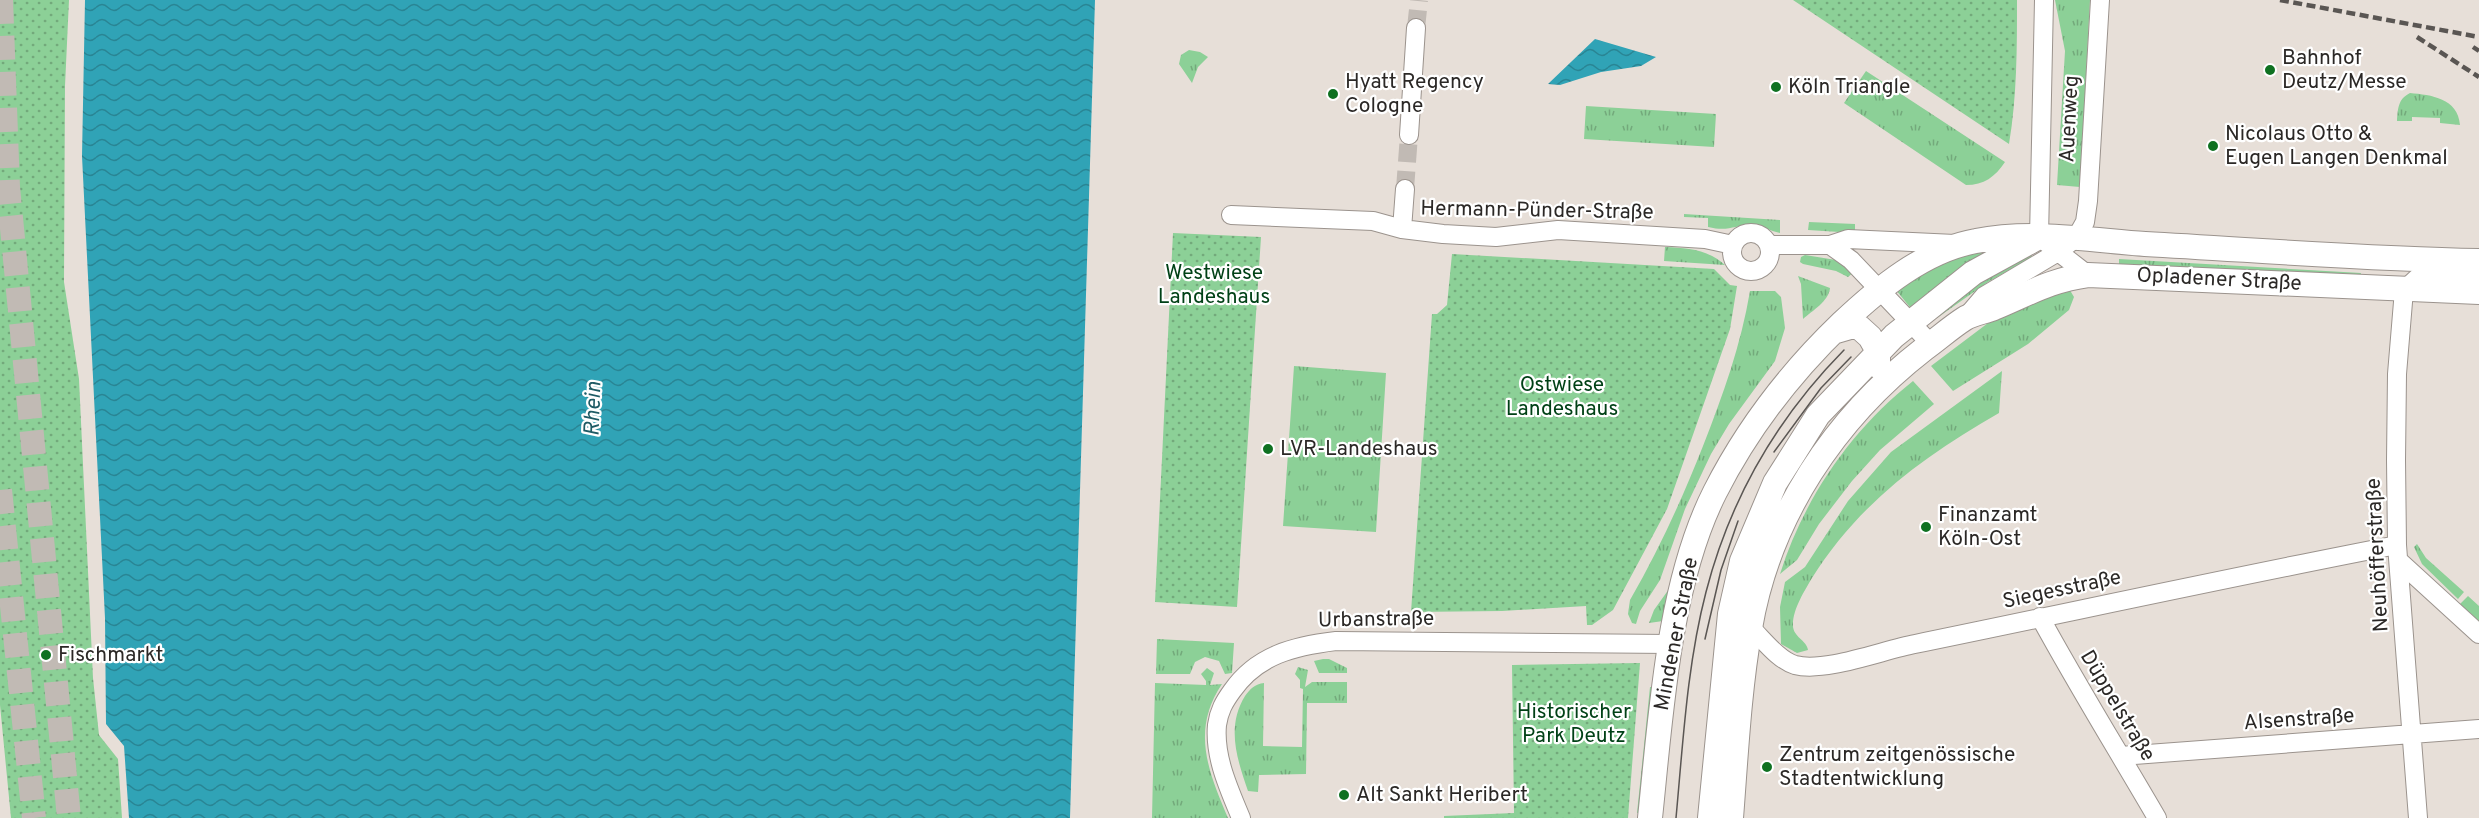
<svg xmlns="http://www.w3.org/2000/svg" width="2479" height="818" viewBox="0 0 2479 818" font-family="Overpass,sans-serif">
	<defs>
		<pattern id="grass-tufts" width="24" height="20" patternUnits="userSpaceOnUse" patternTransform="scale(1.5)"><rect width="24" height="20" fill="#8cd097"/><path d="M3 7l-1-3M5 7V3M7 7l1-3M15 17l-1-3M17 17v-4M19 17l1-3" fill="none" stroke="#73a97b"/></pattern>
		<pattern id="park-dots" width="8" height="8" patternUnits="userSpaceOnUse" patternTransform="scale(1.5)"><rect width="8" height="8" fill="#8cd097"/><path d="M2 2h.1M6 6h.1" fill="none" stroke="#73a97b" stroke-width="1.8" stroke-linecap="round"/></pattern>
		<pattern id="water-waves" width="16" height="10" patternUnits="userSpaceOnUse" patternTransform="scale(1.5)"><rect width="16" height="10" fill="#30a3b6"/><path d="M0 5q4-4 8 0t8 0" fill="none" stroke="#298594"/></pattern>
	</defs>
	<rect width="100%" height="100%" fill="#e7dfd8"/>
	<!-- grass -->
	<path fill="url(#grass-tufts)" d="M2055,0H2090L2080,187L2057,185L2065,51Z
		M1189,50L1200,52L1208,57L1198,67L1192,83L1179,64L1181,55Z
		M1866,71L2005,162C1995,177 1984,185 1966,185L1844,103Z
		M2410,93C2431,95 2458,98 2460,125L2440,123V118L2412,117V121H2397C2398,108 2398,99 2410,93Z
		M1586,106L1716,114L1714,147L1584,139Z
		M1684,214L1780,220V233C1770,231 1761,225 1751,225C1734,225 1729,232 1708,227V218L1684,217Z
		M1809,222L1855,224V233L1808,230Z
		M2002,246L1913,311L1896,290L1935,264Z
		M1665,247C1687,248 1707,249 1725,265L1664,261Z
		M1805,255L1836,260L1855,271L1848,277L1836,271L1803,264L1800,262L1801,257Z
		M2031,255L2032,257L1988,282L1937,318L1933,312L1953,295L2026,256Z
		M2119,259L2361,273L2360,281L2119,267Z
		M1798,276L1830,288C1829,301 1812,311 1803,319L1801,284Z
		M2068,287L2074,297L2069,310L2028,344L1953,391L1931,366L2000,314Z
		M1750,291H1775L1781,297L1785,328L1775,361L1729,424L1711,454L1685,509L1660,580L1640,611L1636,624L1632,623L1628,614L1630,600C1659,550 1682,499 1703,446C1723,395 1741,345 1750,291Z
		M1294,366L1386,373L1376,532L1283,526Z
		M2002,371L1999,413C1924,456 1859,503 1812,578C1805,590 1793,609 1793,624C1792,637 1807,640 1808,650L1797,653L1781,644L1780,607L1785,582L1805,567L1848,501L1891,452Z
		M1913,381L1934,404L1880,450L1852,481L1819,524L1797,560L1780,574C1804,498 1851,430 1913,381Z
		M2417,544L2426,558L2464,592L2458,599L2422,564L2414,547Z
		M1669,589L1663,621L1649,623L1654,610Z
		M2468,596L2479,606V623L2459,605Z
		M1157,639L1234,643L1232,673L1225,674L1219,661L1205,657L1195,662L1190,674H1156Z
		M1323,659H1329L1347,668V673H1319L1314,661Z
		M1298,667L1308,670L1305,687L1312,682H1347V703H1307L1306,774L1259,775L1258,792L1248,791C1237,759 1226,727 1245,696C1250,689 1255,684 1264,683L1263,746L1302,747L1303,689L1300,688V680L1295,674Z
		M1207,668L1214,673L1210,685L1222,684C1191,730 1208,771 1228,818H1152L1155,683L1206,685V681L1201,674Z
		M1650,687H1655L1642,813H1637Z"/>
	<!-- park -->
	<path fill="url(#park-dots)" d="M0,0H69L65,86L64,282L79,379L93,678L99,735L118,759L122,818H11L0,705Z
		M1793,0H2017C2017,48 2017,96 2009,144Z
		M1173,233L1261,237L1237,607L1155,602Z
		M1452,254L1714,269L1730,285L1737,286L1730,329L1667,509L1613,610L1592,625H1587L1586,606L1502,611L1411,612L1432,314H1437L1447,305Z
		M1640,663L1628,818H1444V816L1514,813L1512,665Z"/>
	<!-- water -->
	<path fill="url(#water-waves)" d="M85,0H1095L1070,818H129L124,746L106,724L105,618L82,156Z
		M1595,39L1656,57L1641,66L1601,72L1560,85L1548,84Z"/>
	<g fill="none" stroke-linecap="round" stroke-linejoin="round">
		<!-- minor-tunnel -->
		<path stroke="#c1bab4" stroke-width="18" stroke-dasharray="18 9" stroke-linecap="butt" d="M1416,28L1419,0
			M1405,189L1409,135"/>
		<!-- major-tunnel -->
		<path stroke="#c1bab4" stroke-width="24" stroke-dasharray="24 12" stroke-linecap="butt" d="M1,0L8,187L69,818
			M0,490L34,818"/>
		<!-- minor casing -->
		<g stroke="#9b938d" stroke-width="20">
			<path id="minor" d="M2044,0L2039,237L2088,275
				M1409,135L1416,28
				M1231,215L1373,221L1402,229L1443,234L1496,237L1558,230L1705,239L1733,245
				M1402,229L1405,189
				M1732 252a19 19 0 1 1 38 0a19 19 0 1 1-38 0Z
				M1770,245H1830L1848,239L1955,244
				M1830,245L1851,260L1931,344
				M1966,317L1984,296L2058,252L2076,238L2085,222L2088,201L2100,0
				M2399,561L2479,634
				M2040,617C2077,685 2118,751 2157,818
				M1750,627C1762,638 1778,660 1795,665C1825,673 1883,650 1915,644C2076,611 2236,576 2397,545
				M2121,756L2479,729
				M1241,818C1229,789 1214,757 1217,725C1219,711 1224,702 1232,691C1257,655 1294,646 1336,641L1671,644
				M2418,818L2397,545L2396,460L2397,374L2404,290L2417,278L2479,274"/>
		</g>
		<!-- major casing -->
		<g stroke="#9b938d" stroke-width="26">
			<path id="major" d="M1833,332L1850,327H1859L1870,337L1878,351V366
				M1650,818C1661,715 1668,585 1715,492C1747,429 1792,371 1842,323C1879,288 1925,250 1976,241C2031,230 2090,240 2145,244C2256,250 2368,259 2479,261
				M1710,818L1730,614L1742,561L1775,483L1818,415L1894,336L1973,273L2037,238
				M1731,818C1736,754 1739,691 1750,628C1769,516 1835,418 1924,349C1938,339 1950,328 1964,319C1973,313 1985,312 1994,308C2028,294 2050,280 2088,275L2479,292"/>
		</g>
		<!-- minor -->
		<use href="#minor" stroke="#fff" stroke-width="18"/>
		<!-- major -->
		<use href="#major" stroke="#fff" stroke-width="24"/>
		<!-- tram -->
		<path stroke="#5a5653" stroke-width="1.5" d="M1774,452L1821,388L1851,357
			M1705,639L1721,570L1738,521
			M1676,818C1683,743 1687,665 1706,592C1730,499 1777,418 1844,350"/>
		<!-- rail -->
		<path stroke="#5a5653" stroke-width="4.5" stroke-dasharray="9 4.5" stroke-linecap="butt" d="M2280,0L2479,37
			M2417,37L2479,77
			M2473,47L2479,51"/>
	</g>
	<!-- markers -->
	<g fill="#0f7121" stroke="#fff" stroke-width="2">
		<circle cx="2270" cy="70" r="6"/>
		<circle cx="1776" cy="87" r="6"/>
		<circle cx="1333" cy="94" r="6"/>
		<circle cx="2213" cy="146" r="6"/>
		<circle cx="1268" cy="449" r="6"/>
		<circle cx="1926" cy="527" r="6"/>
		<circle cx="46" cy="655" r="6"/>
		<circle cx="1767" cy="767" r="6"/>
		<circle cx="1344" cy="795" r="6"/>
	</g>
	<g text-anchor="middle" dominant-baseline="central" stroke-width="4.5" stroke-linejoin="round" paint-order="stroke">
		<!-- poi labels -->
		<g font-size="21" fill="#2b2826" stroke="#fff" text-anchor="start">
			<text x="2282" y="58">Bahnhof<tspan x="2282" dy="24">Deutz/Messe</tspan></text>
			<text x="1345" y="82">Hyatt Regency<tspan x="1345" dy="24">Cologne</tspan></text>
			<text x="1788" y="87">Köln Triangle</text>
			<text x="2225" y="134">Nicolaus Otto &amp;<tspan x="2225" dy="24">Eugen Langen Denkmal</tspan></text>
			<text x="1280" y="449">LVR-Landeshaus</text>
			<text x="1938" y="515">Finanzamt<tspan x="1938" dy="24">Köln-Ost</tspan></text>
			<text x="58" y="655">Fischmarkt</text>
			<text x="1779" y="755">Zentrum zeitgenössische<tspan x="1779" dy="24">Stadtentwicklung</tspan></text>
			<text x="1356" y="795">Alt Sankt Heribert</text>
		</g>
		<!-- street labels -->
		<g font-size="21" fill="#2b2826" stroke="#fff">
			<text transform="translate(2070 119) rotate(-87)">Auenweg</text>
			<text transform="translate(1537 211) rotate(1)">Hermann-Pünder-Straße</text>
			<text transform="translate(2219 280) rotate(3)">Opladener Straße</text>
			<text transform="translate(2378 555) rotate(-93)">Neuhöfferstraße</text>
			<text transform="translate(2062 590) rotate(-12)">Siegesstraße</text>
			<text transform="translate(1376 620) rotate(-1)">Urbanstraße</text>
			<text transform="translate(1677 634) rotate(-79)">Mindener Straße</text>
			<text transform="translate(2117 706) rotate(59)">Düppelstraße</text>
			<text transform="translate(2299 720) rotate(-4)">Alsenstraße</text>
		</g>
		<!-- park labels -->
		<g font-size="21" fill="#004116" stroke="#fff">
			<text x="1214" y="273">Westwiese<tspan x="1214" dy="24">Landeshaus</tspan></text>
			<text x="1562" y="385">Ostwiese<tspan x="1562" dy="24">Landeshaus</tspan></text>
			<text x="1574" y="712">Historischer<tspan x="1574" dy="24">Park Deutz</tspan></text>
		</g>
		<!-- water labels -->
		<g font-size="22" font-style="italic" fill="#1e5b65" stroke="#fff">
			<text transform="translate(594 409) rotate(-88)">Rhein</text>
		</g>
	</g>
</svg>
